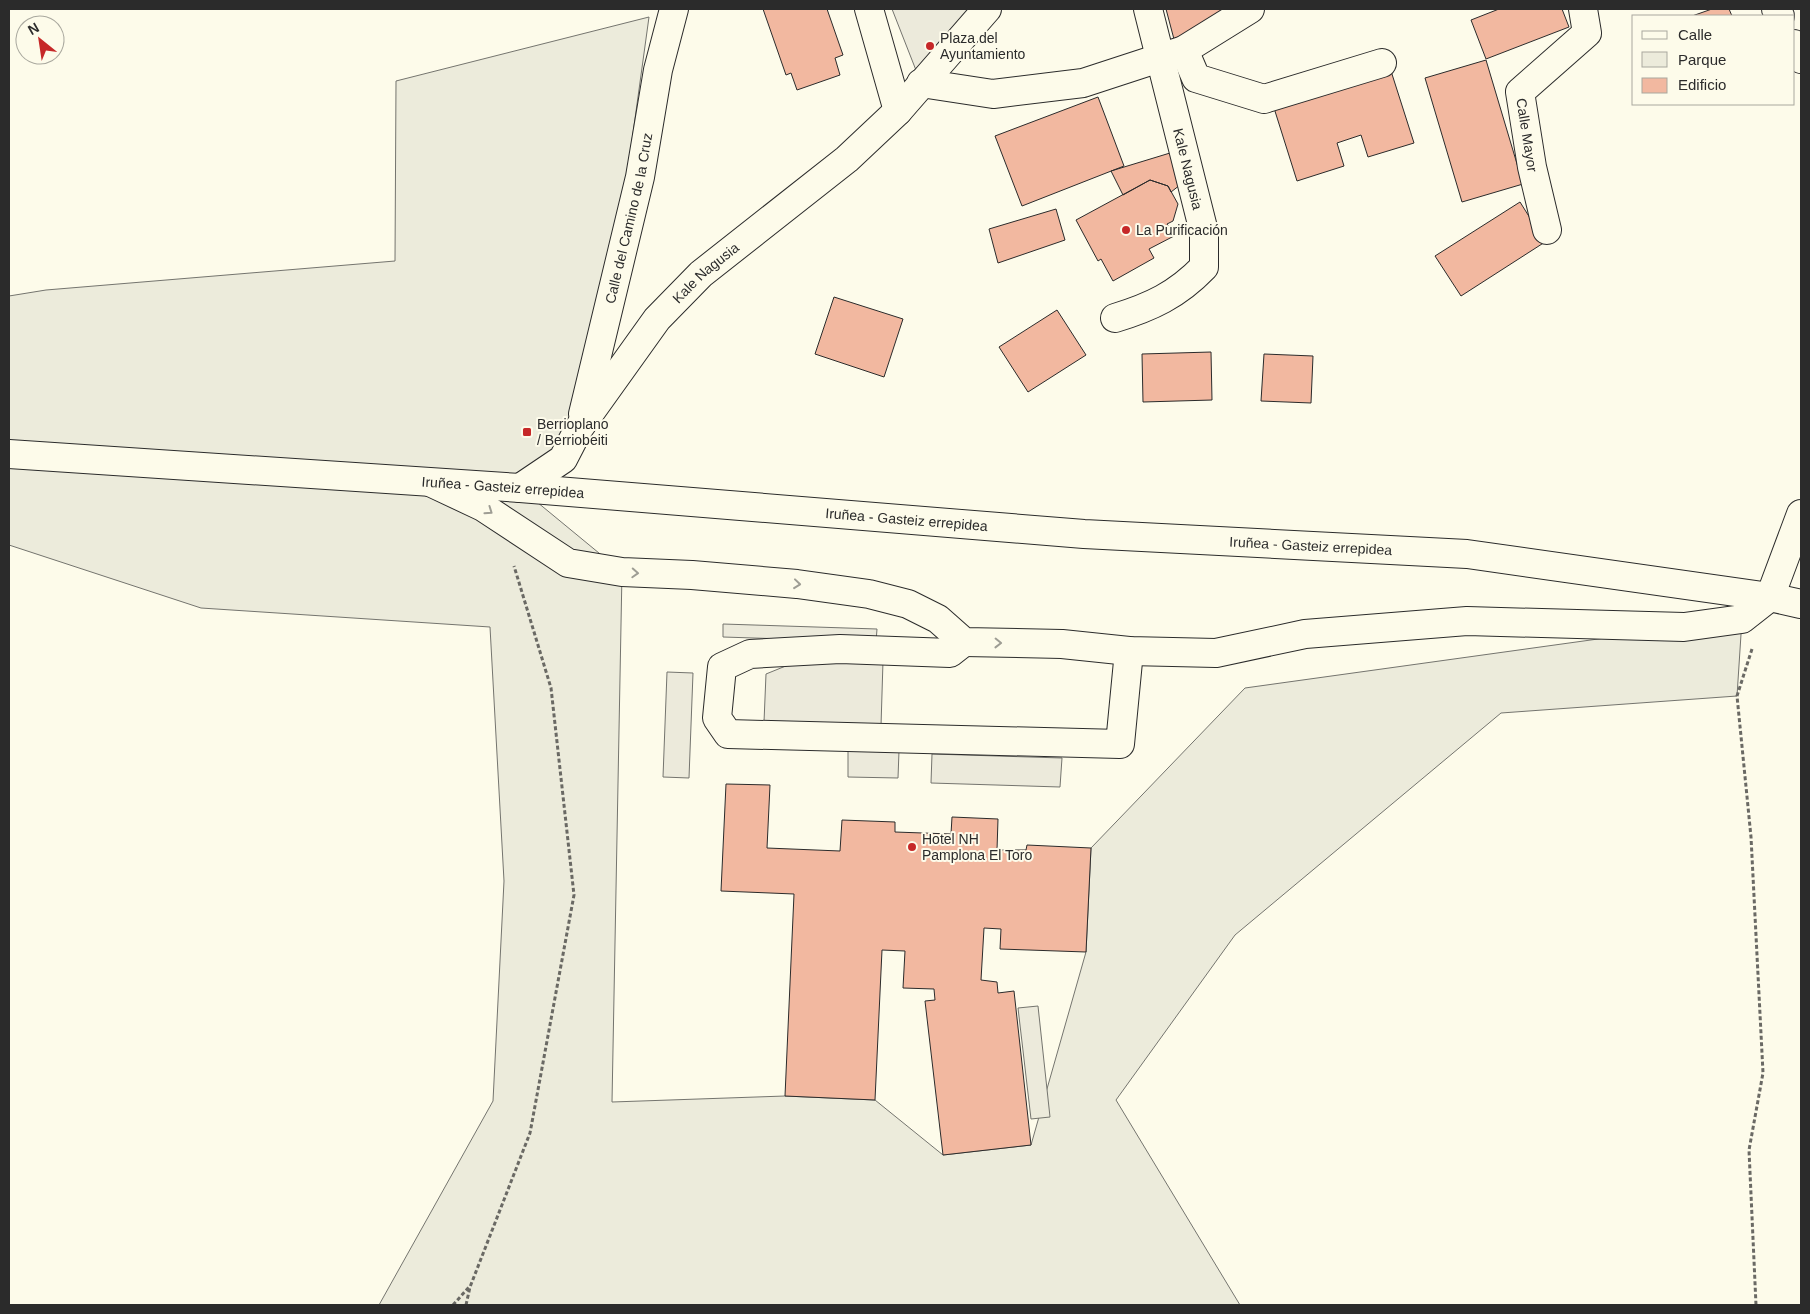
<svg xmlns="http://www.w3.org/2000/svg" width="1810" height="1314" viewBox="0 0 1810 1314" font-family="Arial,sans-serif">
	<rect width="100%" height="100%" fill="#fdfbea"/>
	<!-- green -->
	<path fill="#ecebdb" stroke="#74746e" d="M649,17L610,300L579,428L520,488L622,572L612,1102L785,1096L875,1100L943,1155L1031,1145L1086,952L1091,848L1245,688L1742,619L1737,696L1501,713L1235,935L1116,1100L1240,1305H379L493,1101L504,881L490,627L201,608L9,545V296L46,290L395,261L396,81Z"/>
	<!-- parking -->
	<path fill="#eceadb" stroke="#74746e" d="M892,9H987L921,83Z
		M723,624L877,629L876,642L723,637Z
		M803,659L883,661L881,726L764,722L766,674Z
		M667,672L693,673L689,778L663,777Z
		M848,750L899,751L898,778L848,777Z
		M932,754L1062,758L1060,787L931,783Z
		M1038,1006L1050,1117L1031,1119L1018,1008Z"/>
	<!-- building -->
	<path fill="#f2b8a0" stroke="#2b2b2b" d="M763,9H827L843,55L835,58L840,75L797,90L791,73L786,75Z
		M1166,9H1227L1175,43Z
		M1499,9H1562L1569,27L1486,59L1471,20Z
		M1712,9H1729L1732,16H1692Z
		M1486,60L1523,184L1462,202L1425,78Z
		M1391,71L1414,143L1368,157L1361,135L1337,143L1344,166L1297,181L1274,108Z
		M1098,97L1124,166L1022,206L995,136Z
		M1170,153L1180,185L1171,192L1168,186L1150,180L1123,195L1111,171Z
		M1150,180L1168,186L1178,204L1173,221L1167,224L1174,236L1149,249L1154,258L1113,281L1101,259L1098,261L1076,220Z
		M1520,202L1545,242L1461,296L1435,256Z
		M1056,209L1065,240L998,263L989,229Z
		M834,297L903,319L884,377L815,354Z
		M1057,310L1086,355L1028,392L999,347Z
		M1211,352L1212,400L1143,402L1142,354Z
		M1264,354L1313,356L1311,403L1261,401Z
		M726,784L770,785L767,848L840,851L842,820L895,822V832L951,834L952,817L998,819L997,850H1026L1027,845L1091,848L1086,952L1000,949L1001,929L984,928L981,980L997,982L998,993L1014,991L1031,1145L943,1155L925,1001L935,1000L934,989L903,988L905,951L882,950L875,1100L785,1096L794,894L721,891Z"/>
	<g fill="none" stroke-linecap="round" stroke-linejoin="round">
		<!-- minor casing -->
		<g stroke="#2b2b2b" stroke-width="30">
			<g id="minor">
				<path d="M869,9L898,111"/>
				<path d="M1776,9L1780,16"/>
				<path d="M1794,44L1801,59"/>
				<path d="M1184,50L1196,78L1264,99L1382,63"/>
				<path d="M921,83L993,94L1083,83L1184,50L1250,9"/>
				<path d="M1547,230L1532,167L1520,92L1587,33L1583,9"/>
				<path d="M1115,318C1151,307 1177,295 1204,267V232L1148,9"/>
				<path id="s1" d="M583,414L640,177L658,70L674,9"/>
				<path d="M432,483L483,507L568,563L622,572L692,575L797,584L869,594L908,604L938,619L964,642L1062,644L1129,651L1216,653L1305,634L1467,621L1684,627L1742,619L1770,597L1801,514"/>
				<path id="s2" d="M520,488L563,459L579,428L657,319L701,274L847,159L898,111L987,9"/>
				<path d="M964,642L950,653L840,649L750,654L722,667L717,718L728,734L1120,744L1129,651"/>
			</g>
		</g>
		<!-- highway casing -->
		<g stroke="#2b2b2b" stroke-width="30">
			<g id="highway">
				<path id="s3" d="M9,454L520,488L1084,534L1467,554L1770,597L1801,604"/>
			</g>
		</g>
		<!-- path -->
		<path stroke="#6a6964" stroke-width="3" stroke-dasharray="4 2.5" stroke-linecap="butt" d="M1752,649L1737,696L1751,837L1763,1073L1749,1150L1756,1305
			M453,1305L469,1287
			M466,1305L470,1287L530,1133L574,895L551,688L514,566"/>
		<!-- minor -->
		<use href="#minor" stroke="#fdfbea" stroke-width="28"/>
		<!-- highway -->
		<use href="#highway" stroke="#fdfbea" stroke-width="28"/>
	</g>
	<!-- one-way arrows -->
	<defs><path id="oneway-chevron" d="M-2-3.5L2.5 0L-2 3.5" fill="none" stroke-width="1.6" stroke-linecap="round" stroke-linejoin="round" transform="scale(1.25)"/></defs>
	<g stroke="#9e9d94">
		<use href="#oneway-chevron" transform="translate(489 511) rotate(35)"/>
		<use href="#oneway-chevron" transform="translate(635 573) rotate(3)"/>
		<use href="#oneway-chevron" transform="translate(797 584) rotate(6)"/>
		<use href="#oneway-chevron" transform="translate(998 643) rotate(1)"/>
	</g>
	<!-- markers -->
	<g fill="#c62828" stroke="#fdfbea" stroke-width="2">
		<circle cx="930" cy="46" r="5"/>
		<circle cx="1126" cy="230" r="5"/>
		<rect x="522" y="427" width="10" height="10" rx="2.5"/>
		<circle cx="912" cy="847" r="5"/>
	</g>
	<g text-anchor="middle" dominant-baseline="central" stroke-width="4" stroke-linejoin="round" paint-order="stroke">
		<!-- poi labels -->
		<g font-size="14" fill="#2b2b2b" stroke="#fdfbea" text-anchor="start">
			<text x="940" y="38">Plaza del<tspan x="940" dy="16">Ayuntamiento</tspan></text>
			<text x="1136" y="230">La Purificación</text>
			<text x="537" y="424">Berrioplano<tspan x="537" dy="16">/ Berriobeiti</tspan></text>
			<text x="922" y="839">Hotel NH<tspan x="922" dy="16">Pamplona El Toro</tspan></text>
		</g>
		<!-- street labels -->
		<g font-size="14" fill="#2b2b2b" stroke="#fdfbea">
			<text transform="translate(1527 135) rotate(81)">Calle Mayor</text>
			<text transform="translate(1188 169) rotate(76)">Kale Nagusia</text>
			<text stroke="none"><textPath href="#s1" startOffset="201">Calle del Camino de la Cruz</textPath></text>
			<text stroke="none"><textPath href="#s2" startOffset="288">Kale Nagusia</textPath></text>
			<text stroke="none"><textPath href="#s3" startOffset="495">Iruñea - Gasteiz errepidea</textPath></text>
			<text stroke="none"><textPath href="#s3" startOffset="900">Iruñea - Gasteiz errepidea</textPath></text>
			<text stroke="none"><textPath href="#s3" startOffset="1305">Iruñea - Gasteiz errepidea</textPath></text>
		</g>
	</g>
	<!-- border -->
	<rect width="1810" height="1314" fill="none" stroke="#2b2b2b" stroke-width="20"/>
	<!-- legend -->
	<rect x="1632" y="15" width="162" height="90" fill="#fdfbea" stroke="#a9a89e"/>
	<rect x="1642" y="31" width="25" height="8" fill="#fdfbea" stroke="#a9a89e"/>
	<text x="1678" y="40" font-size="15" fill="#2b2b2b">Calle</text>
	<rect x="1642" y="52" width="25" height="15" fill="#ecebdb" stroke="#a9a89e"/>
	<text x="1678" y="65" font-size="15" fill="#2b2b2b">Parque</text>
	<rect x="1642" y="78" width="25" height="15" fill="#f2b8a0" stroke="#a9a89e"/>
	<text x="1678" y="90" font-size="15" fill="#2b2b2b">Edificio</text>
	<!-- north arrow -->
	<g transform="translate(40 40) rotate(330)"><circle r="24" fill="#fdfbea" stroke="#a9a89e"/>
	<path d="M0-4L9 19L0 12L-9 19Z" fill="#c62828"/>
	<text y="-8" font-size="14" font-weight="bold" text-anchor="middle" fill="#2b2b2b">N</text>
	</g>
</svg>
